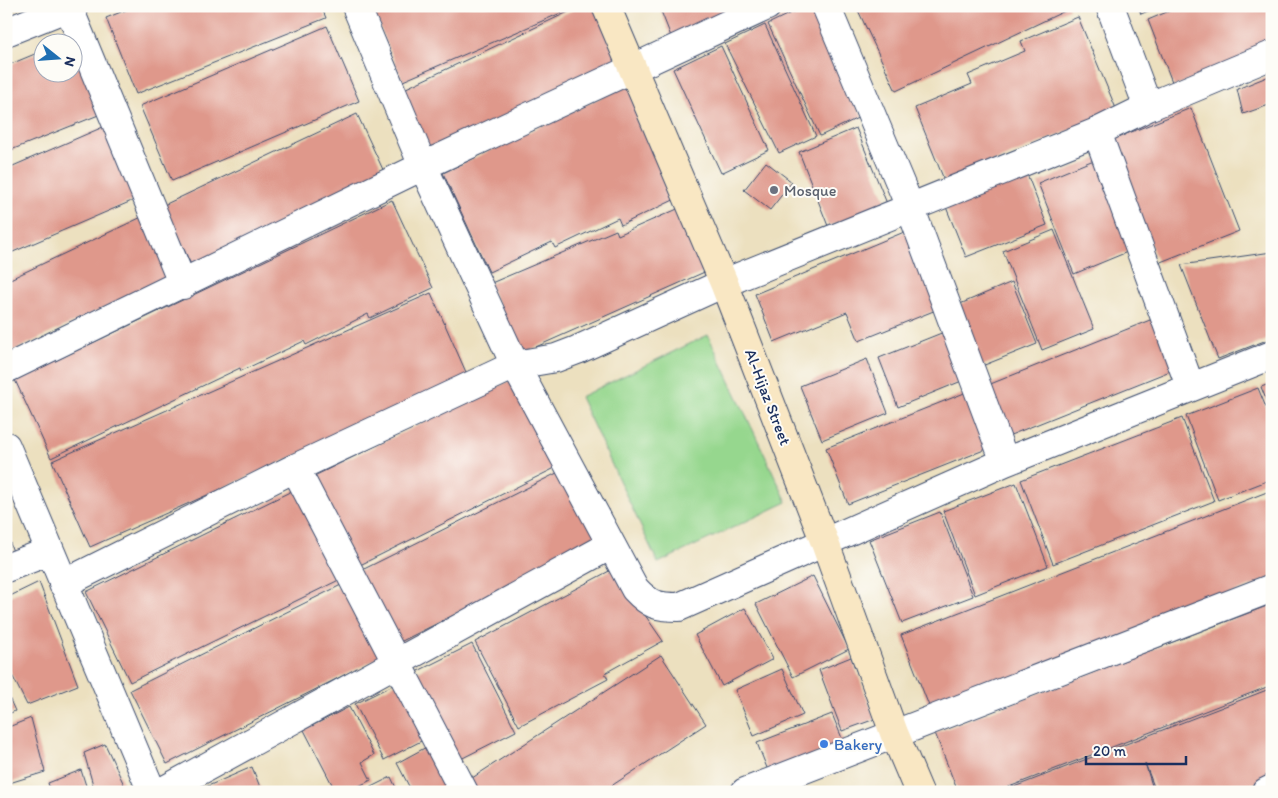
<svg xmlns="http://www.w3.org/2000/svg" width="1278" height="798" viewBox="0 0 1278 798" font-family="Itim,sans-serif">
	<rect width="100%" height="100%" fill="#fdfcf7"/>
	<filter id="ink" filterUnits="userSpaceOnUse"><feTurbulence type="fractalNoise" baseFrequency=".02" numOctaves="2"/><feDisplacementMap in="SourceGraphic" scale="10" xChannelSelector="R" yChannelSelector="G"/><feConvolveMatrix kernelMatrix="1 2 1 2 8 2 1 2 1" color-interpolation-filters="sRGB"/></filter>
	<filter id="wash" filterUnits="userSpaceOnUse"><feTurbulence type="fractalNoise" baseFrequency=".0096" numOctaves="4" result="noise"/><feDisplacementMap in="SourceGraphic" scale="20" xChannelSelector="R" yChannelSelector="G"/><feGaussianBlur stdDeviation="1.12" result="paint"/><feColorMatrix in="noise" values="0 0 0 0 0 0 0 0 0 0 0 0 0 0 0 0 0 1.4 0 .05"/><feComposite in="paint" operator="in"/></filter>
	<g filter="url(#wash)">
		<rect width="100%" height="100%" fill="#ece0bf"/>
		<!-- green -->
		<path fill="#96d78e" stroke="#588376" d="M708,335L787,502L658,563L580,397Z"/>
		<g id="blocks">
			<!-- building -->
			<path fill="#df988b" d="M6,6H20L6,12Z
				M136,6H321L326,18L136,94L106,18Z
				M371,6H577L403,81Z
				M581,6H599L625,61L431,152L402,90Z
				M659,6H749L672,39Z
				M805,6H811L862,116L820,136L768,24Z
				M856,6H1068L1069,9L896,91Z
				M1138,6H1160L1141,14Z
				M1181,6H1272V46L1174,87L1148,20Z
				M1078,17L1117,111L945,182L915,108L972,84L968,75L1025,51L1021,41Z
				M765,25L816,136L779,153L725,44Z
				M327,26L359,101L172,181L140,106Z
				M77,38L106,112L6,152V66L42,51V72H72V42H65Z
				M721,46L769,150L721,173L673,69Z
				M1272,75V104L1243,114L1237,89Z
				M631,83L684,195L621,225L618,218L555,248L552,242L489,272L443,173Z
				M1191,108L1239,231L1158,263L1109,141Z
				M357,114L386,176L192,267L164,205Z
				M110,124L141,197L6,255V169Z
				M856,128L888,206L828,226L799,152Z
				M1101,157L1137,248L1074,274L1038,183Z
				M766,162L792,182L770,210L744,190Z
				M1027,174L1047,225L966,257L946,207Z
				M392,200L433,288L370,318L368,314L306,345L304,341L241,371L240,368L51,458L15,380Z
				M682,207L709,270L520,354L489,284L616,230L618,235Z
				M146,215L174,275L6,354V281Z
				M909,230L941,308L859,341L847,312L774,342L755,294Z
				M1054,230L1094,329L1042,350L1003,251Z
				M1272,252V338L1218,359L1181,265Z
				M1012,282L1037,344L977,368L953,307Z
				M431,293L469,379L90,547L52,461Z
				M1160,316L1180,367L1008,436L988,385Z
				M949,330L969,378L898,407L879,358Z
				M867,359L888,413L822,440L800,386Z
				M517,377L563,464L354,568L310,478Z
				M1272,383V414L1261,387Z
				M1258,388L1272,422V479L1218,500L1186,416Z
				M967,392L989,448L848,504L826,448Z
				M1182,418L1214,501L1053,564L1021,480Z
				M567,468L601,535L536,574L392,646L356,573Z
				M6,476L16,498L6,502Z
				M1016,483L1048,566L975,595L943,511Z
				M302,486L345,577L130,682L86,592Z
				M1272,490V578L931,711L901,635Z
				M940,512L973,596L902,623L869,540Z
				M6,531L13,552L6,554Z
				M613,569L663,641L605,673L608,679L519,726L475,642Z
				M813,576L849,649L793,677L756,604Z
				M39,582L78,685L27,705L6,663V598Z
				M347,582L384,655L167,764L130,690Z
				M1272,604V685L996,792H958L935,733Z
				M745,608L773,659L722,686L695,635Z
				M472,644L516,731L451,764L406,677Z
				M661,655L706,724L602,792H472L466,782Z
				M851,657L875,719L842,731L819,670Z
				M782,669L803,715L754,736L735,690Z
				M401,681L429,737L384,760L355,704Z
				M1272,688V774L1252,785L1254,791L1252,792H1156L1145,763L1154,792H1001Z
				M6,691L15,711L6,715Z
				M349,707L374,755L362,762L371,780L347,792H336L304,730Z
				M832,714L844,743L769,773L757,743Z
				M31,718L45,772L6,784V728Z
				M105,744L126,789L120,792H95L84,753Z
				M432,744L458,792H412L397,763Z
				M252,767L262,792H194Z
				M81,770L88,792H51L48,783Z
				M391,777L398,792H361Z"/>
		</g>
	</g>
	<g filter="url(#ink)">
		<use href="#blocks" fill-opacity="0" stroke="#3a4a6d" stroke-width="1"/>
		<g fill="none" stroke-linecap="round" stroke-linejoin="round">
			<!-- street casing -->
			<g stroke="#3a4a6d" stroke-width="30">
				<path id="street" d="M68,6L183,285
					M356,6L423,166L515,365L635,589C650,605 657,607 679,607L1005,462L1272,355
					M826,6L910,207L1005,462
					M1110,6L1148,107
					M6,32L71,6
					M1097,132L1190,386
					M6,369L423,166L767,6
					M6,446L152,792
					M295,468L464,792
					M6,568L50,551
					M63,584L295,468L515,365L556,358L577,350L724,283L1097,132L1148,107L1272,55
					M161,792L611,545
					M745,792L1272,588
					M1266,792L1272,789"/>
			</g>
			<!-- secondary casing -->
			<g stroke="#3a4a6d" stroke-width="30">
				<path id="secondary" d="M606,6L724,283L825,543L894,733L919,792"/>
			</g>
			<!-- street -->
			<use href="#street" stroke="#fff" stroke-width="28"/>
			<!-- secondary -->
			<use href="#secondary" stroke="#f9e7c3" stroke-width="28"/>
		</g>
	</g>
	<!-- markers -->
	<circle fill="#6b7280" stroke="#fdfcf7" stroke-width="2" cx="774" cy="190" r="5"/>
	<circle fill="#3f7fe0" stroke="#fdfcf7" stroke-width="2" cx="824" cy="744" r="5"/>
	<g text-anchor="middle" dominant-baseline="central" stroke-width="4" stroke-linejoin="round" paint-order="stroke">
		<!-- worship labels -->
		<g font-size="16" fill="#5b616d" stroke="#fdfcf7" text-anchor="start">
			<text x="784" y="190">Mosque</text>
		</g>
		<!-- street labels -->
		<g font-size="16" fill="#1b2f5e" stroke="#fdfcf7">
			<text transform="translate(768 397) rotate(69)">Al-Hijaz Street</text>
		</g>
		<!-- shop labels -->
		<g font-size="16" fill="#366cbe" stroke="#fdfcf7" text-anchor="start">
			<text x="834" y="744">Bakery</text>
		</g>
	</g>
	<!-- margin -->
	<rect width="1278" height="798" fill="none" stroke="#fdfcf7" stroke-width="25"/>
	<!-- north arrow -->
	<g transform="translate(58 58) rotate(107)"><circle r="24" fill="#fdfcf7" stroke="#a3aaba"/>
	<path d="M0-4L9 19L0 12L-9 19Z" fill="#1f6fb2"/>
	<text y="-8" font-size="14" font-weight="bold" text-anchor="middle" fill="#1b2f5e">N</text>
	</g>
	<!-- scale -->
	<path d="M1086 756v8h100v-8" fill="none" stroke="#1b2f5e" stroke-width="2.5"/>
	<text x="1093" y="756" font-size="15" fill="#1b2f5e" stroke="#fdfcf7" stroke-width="4" paint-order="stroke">20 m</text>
</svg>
